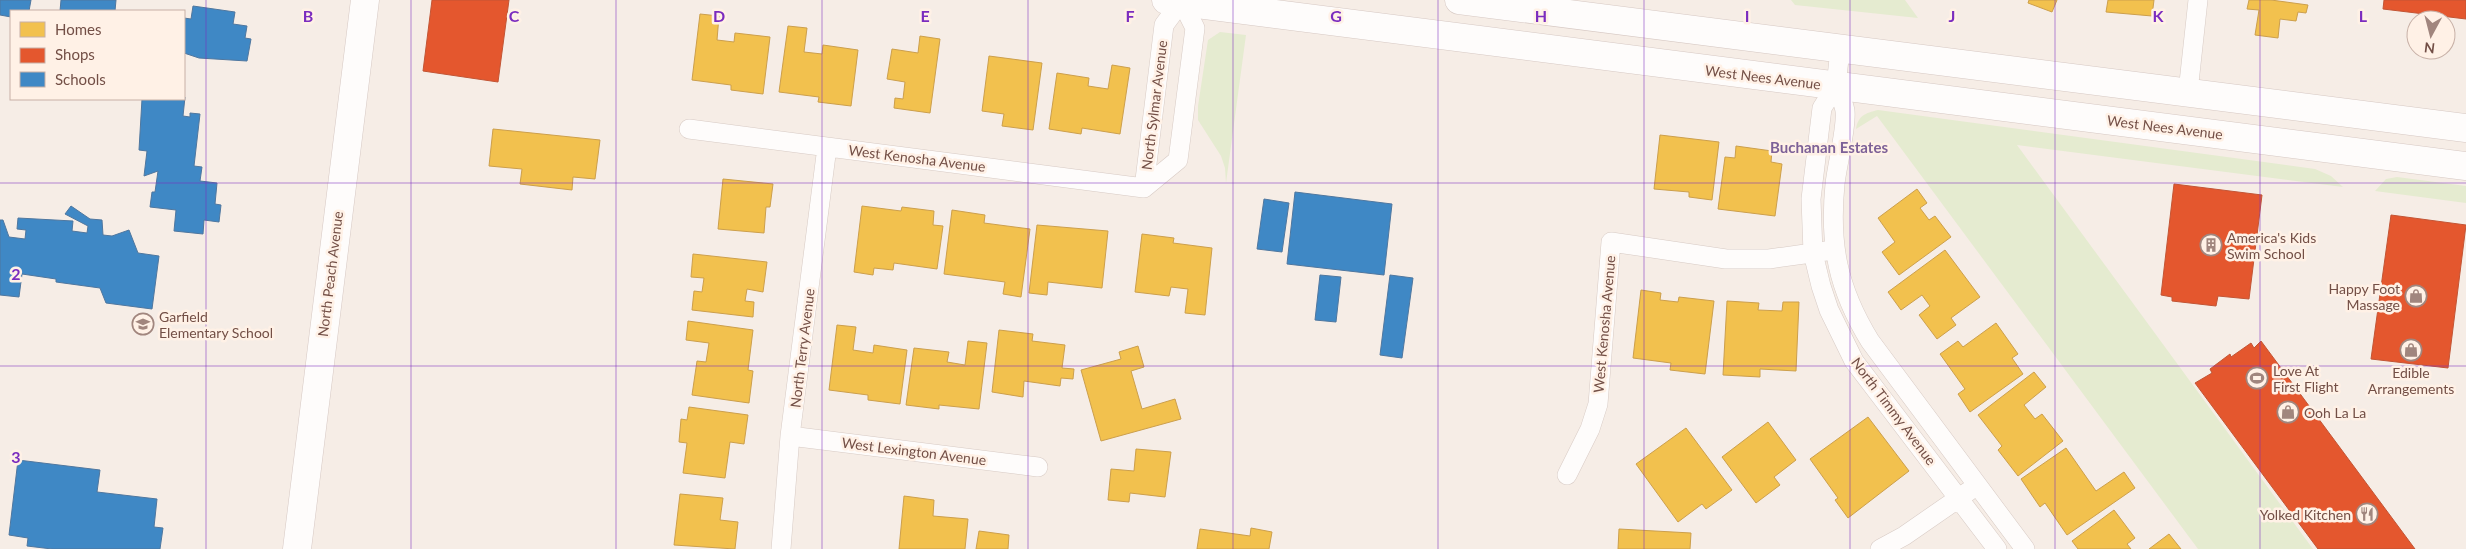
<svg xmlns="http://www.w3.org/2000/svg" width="2466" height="549" viewBox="0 0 2466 549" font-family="Lato,sans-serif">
	<rect width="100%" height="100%" fill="#f6ede6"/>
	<!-- green -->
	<path fill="#e5ebd0" d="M1791,0H1905L1918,18L1795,5Z
		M1220,32L1246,35L1226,183L1225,168L1221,156L1198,120V106L1208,40Z
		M1878,110L2315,169L2331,176L2343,187L2017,145L2313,549H2198L1877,116L1856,129C1858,116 1865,113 1878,110Z
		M2397,177L2466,186V203L2375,191L2386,179Z"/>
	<!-- homes -->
	<path fill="#f2c14e" stroke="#cc9f4c" d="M2029,0H2057L2052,12L2028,3Z
		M2108,0H2154L2152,16L2106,12Z
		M2249,0H2271L2308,5L2306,13L2298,12L2296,21L2280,19L2278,38L2255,35L2259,10L2247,9Z
		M700,14L719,16L717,40L734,42L735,33L770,37L763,94L731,90V85L692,80Z
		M788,26L807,28L804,52L822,54L823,45L858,50L851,106L818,102L819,97L779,92Z
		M920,36L940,39L930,113L894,108L895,98L903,99L905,82L887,79L892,49L918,53Z
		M989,56L1042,63L1033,130L1002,126L1004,114L982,111Z
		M1112,65L1130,68L1120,134L1082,128L1081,134L1049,129L1057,73L1089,78L1088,86L1108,89Z
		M493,129L600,140L595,179L573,177L572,190L520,184L522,169L489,166Z
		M1660,135L1719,142L1712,200L1689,197V192L1654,189Z
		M1736,146L1772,151L1771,162L1782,164L1775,216L1718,209L1725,157L1735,158Z
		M723,179L773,184L770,207H766L764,233L718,229Z
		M1917,189L1927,203L1920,208L1929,220L1935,216L1951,237L1899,275L1882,252L1895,242L1878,218Z
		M862,206L901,211L902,207L934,211L933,225L943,226L937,269L894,263L893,270L874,268L873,275L854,272Z
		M952,210L985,215L984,223L1030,229L1021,297L1003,294L1005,282L944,274Z
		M1037,225L1108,231L1102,288L1048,282L1047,295L1029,293Z
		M1142,234L1174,238L1173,243L1212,248L1205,315L1185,313L1188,289L1171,287L1169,296L1135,292Z
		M1945,250L1980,297L1951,318L1956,325L1937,339L1919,315L1930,306L1922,295L1901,310L1888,292Z
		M693,254L767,262L763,292L747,289L745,301L754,302L753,317L692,310L694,291L702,292L704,278L691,277Z
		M1641,290L1661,293L1660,300L1678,302L1679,297L1714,301L1705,374L1670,370L1671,363L1633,358Z
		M1727,301L1759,303L1758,310L1782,311L1783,302H1799L1796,371L1760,369V377L1723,375Z
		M688,321L753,330L748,370L753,371L749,403L692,395L697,361L706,362L709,343L686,340Z
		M1996,323L2018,354L2012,358L2023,374L1970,412L1958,394L1965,389L1940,354L1958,341L1963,347Z
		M837,325L856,327L853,350L873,353L874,345L907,350L900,404L868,400V395L829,390Z
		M999,330L1033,334L1032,341L1065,345L1062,368L1074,369L1073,379L1061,378L1060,386L1024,381L1023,397L992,392Z
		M968,341L987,343L979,409L939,405V409L906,405L914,348L949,352L947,362L965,365Z
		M1138,346L1144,367L1131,371L1142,409L1175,399L1181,419L1101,441L1081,370L1121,359L1119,352Z
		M2034,372L2046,387L2024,405L2035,419L2042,414L2063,441L2018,476L1998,450L2002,446L1978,415Z
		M689,407L748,415L744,444L730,442L725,478L683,473L687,443L679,442L681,419L687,420Z
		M1868,417L1909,471L1848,518L1835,500L1838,498L1810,459Z
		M1768,422L1796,460L1774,477L1780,485L1756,503L1722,457Z
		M1686,428L1732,490L1706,509L1702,504L1678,522L1636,464Z
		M2066,448L2096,491L2124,472L2135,488L2067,535L2045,503L2040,507L2021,479Z
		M1136,449L1171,452L1165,497L1130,493L1129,502L1108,500L1111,469L1134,471Z
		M680,494L723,498L720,520L738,522L735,549L674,545Z
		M904,496L934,500L933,516L968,519L965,549H899Z
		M2114,510L2135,538L2127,544L2131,549H2078L2072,541Z
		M1251,528L1272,532L1269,549H1197L1200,529L1250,536Z
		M1619,529L1691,533L1690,549H1618Z
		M979,531L1009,535L1008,549H976Z
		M2169,534L2181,549H2149Z"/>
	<!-- shops -->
	<path fill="#e4572e" stroke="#c25535" d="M432,0H509L498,82L423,71Z
		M2384,0H2466V19L2383,9Z
		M2174,184L2262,195L2249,299L2218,296L2216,306L2172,301V297L2161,295Z
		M2391,215L2466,225L2448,368L2371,359Z
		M2261,341L2415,549H2318L2195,383L2212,373L2210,369L2230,354L2231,357L2251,343L2254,348Z"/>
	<!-- schools -->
	<path fill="#3f88c5" stroke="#4f779f" d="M0,0H31L29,11H11V17L0,15Z
		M61,0H116L115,11H60Z
		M193,6L235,12L233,24L247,26L245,38L251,39L247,61L199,58L184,53V18L191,19Z
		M184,96L185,97L183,116L190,117V113L200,114L194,166L202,167L200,181L217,183L215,204L221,205L219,222L204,220L203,234L174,231L176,210L150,207L152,192H155L158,171L144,176L147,151L139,150L142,99H184Z
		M1295,192L1392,204L1384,275L1287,264Z
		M1264,199L1289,203L1282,252L1257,249Z
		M71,206L90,219L102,220L103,235L112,236L129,230L138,253L159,256L152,309L106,303L100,288L56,282V279L22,274L19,297L0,295V220H3L9,237L25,239L26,230L17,229L18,218L73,221L72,231L87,233L88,226L65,214Z
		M1320,275L1341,277L1336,322L1315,320Z
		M1390,275L1413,278L1402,358L1380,355Z
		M18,460L100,470L97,492L157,499L154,527L163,528L160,549H52L27,546L28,538L9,535Z"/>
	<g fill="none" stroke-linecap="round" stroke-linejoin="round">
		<!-- street casing -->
		<g stroke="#d7cac4" stroke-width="20">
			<path id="street" d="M1840,50L1836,86L1822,108L1811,199L1813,253L1821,286L1829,310L1854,361L1997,549
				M1836,86C1839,94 1844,103 1845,111C1847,127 1837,165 1835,184C1829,245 1838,289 1870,341L2025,549
				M2188,92L2198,0
				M689,129L1144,188
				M1144,188L1178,160L1195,28L1181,0
				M1144,188L1164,25L1181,2
				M790,436L1038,467
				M1567,475L1590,429L1598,404L1611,242L1726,259H1769L1826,251
				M781,549L790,436L827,147
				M1880,549L1904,536L1969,491"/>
		</g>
		<!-- secondary casing -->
		<g stroke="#d6c8c3" stroke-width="29">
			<path id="secondary" d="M1166,0L2466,166
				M1459,0L2466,128
				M297,549L365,0"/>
		</g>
		<!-- street -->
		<use href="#street" stroke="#fefcfb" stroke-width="19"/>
		<!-- secondary -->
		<use href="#secondary" stroke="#fefcfb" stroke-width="28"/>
	</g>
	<!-- grid -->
	<path fill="none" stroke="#7b2cbf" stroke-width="1" stroke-opacity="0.55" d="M206,0V549M411,0V549M616,0V549M822,0V549M1028,0V549M1233,0V549M1438,0V549M1644,0V549M1850,0V549M2055,0V549M2260,0V549M0,183H2466M0,366H2466"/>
	<!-- icons -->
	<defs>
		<g id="building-ring" transform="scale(1.125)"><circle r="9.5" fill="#fff1e6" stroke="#a1867e" stroke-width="1.5"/><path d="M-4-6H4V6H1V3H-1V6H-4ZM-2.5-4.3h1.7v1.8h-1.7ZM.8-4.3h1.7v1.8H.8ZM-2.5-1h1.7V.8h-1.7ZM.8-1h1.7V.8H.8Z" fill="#a1867e"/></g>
		<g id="shop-ring" transform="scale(1.125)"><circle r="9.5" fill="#fff1e6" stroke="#a1867e" stroke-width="1.5"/><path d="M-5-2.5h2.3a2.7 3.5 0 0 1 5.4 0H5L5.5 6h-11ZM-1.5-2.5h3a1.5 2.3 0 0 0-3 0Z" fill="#a1867e"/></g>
		<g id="school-ring" transform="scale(1.125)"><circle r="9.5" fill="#fff1e6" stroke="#a1867e" stroke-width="1.5"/><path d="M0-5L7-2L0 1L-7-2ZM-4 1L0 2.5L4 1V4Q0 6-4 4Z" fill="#a1867e"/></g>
		<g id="stadium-ring" transform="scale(1.125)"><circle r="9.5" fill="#fff1e6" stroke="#a1867e" stroke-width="1.5"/><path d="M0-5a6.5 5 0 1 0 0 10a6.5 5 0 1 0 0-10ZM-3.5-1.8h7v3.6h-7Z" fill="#a1867e"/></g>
		<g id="restaurant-ring" transform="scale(1.125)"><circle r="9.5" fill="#fff1e6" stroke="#a1867e" stroke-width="1.5"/><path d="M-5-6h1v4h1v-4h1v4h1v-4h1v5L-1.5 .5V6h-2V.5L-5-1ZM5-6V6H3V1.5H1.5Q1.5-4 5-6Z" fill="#a1867e"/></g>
	</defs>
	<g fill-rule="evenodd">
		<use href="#building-ring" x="2211" y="245"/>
		<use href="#shop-ring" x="2416" y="296"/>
		<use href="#school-ring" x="143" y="324"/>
		<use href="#shop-ring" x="2411" y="350"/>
		<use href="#stadium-ring" x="2257" y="378"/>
		<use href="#shop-ring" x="2288" y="412"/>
		<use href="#restaurant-ring" x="2367" y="514"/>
	</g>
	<g text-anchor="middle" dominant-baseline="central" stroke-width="5" stroke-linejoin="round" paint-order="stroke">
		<!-- street labels -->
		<g font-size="14" fill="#734f46" stroke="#fff1e6">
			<text transform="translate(1763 77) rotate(7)">West Nees Avenue</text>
			<text transform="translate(1154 105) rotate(-83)">North Sylmar Avenue</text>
			<text transform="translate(2165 127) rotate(7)">West Nees Avenue</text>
			<text transform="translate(917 158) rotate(7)">West Kenosha Avenue</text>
			<text transform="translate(330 274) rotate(-83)">North Peach Avenue</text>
			<text transform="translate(1604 324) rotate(-85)">West Kenosha Avenue</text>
			<text transform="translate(802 348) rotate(-83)">North Terry Avenue</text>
			<text transform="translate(1894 411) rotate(53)">North Timmy Avenue</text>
			<text transform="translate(914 451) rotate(7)">West Lexington Avenue</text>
		</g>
		<!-- poi labels -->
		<g font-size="14" fill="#734f46" stroke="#fff1e6" text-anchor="start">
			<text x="2227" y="237">America's Kids<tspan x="2227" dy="16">Swim School</tspan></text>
			<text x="2400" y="288" text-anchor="end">Happy Foot<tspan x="2400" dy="16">Massage</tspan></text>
			<text x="159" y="316">Garfield<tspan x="159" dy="16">Elementary School</tspan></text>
			<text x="2273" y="370">Love At<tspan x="2273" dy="16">First Flight</tspan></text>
			<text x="2411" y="372" text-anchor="middle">Edible<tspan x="2411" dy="16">Arrangements</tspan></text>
			<text x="2304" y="412">Ooh La La</text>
			<text x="2351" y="514" text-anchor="end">Yolked Kitchen</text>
		</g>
		<!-- neighbourhood labels -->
		<g font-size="15" font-weight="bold" fill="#7d6197" stroke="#fff1e6">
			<text x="1829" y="147">Buchanan Estates</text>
		</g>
	</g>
	<g font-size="16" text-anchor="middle" font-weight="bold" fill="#7b2cbf" stroke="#fff1e6" stroke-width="5" stroke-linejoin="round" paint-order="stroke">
		<text x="308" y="22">B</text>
		<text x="514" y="22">C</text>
		<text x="719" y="22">D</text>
		<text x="925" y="22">E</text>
		<text x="1130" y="22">F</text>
		<text x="1336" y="22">G</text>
		<text x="1541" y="22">H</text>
		<text x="1747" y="22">I</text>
		<text x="1952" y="22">J</text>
		<text x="2158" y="22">K</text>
		<text x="2363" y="22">L</text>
		<text x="16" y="280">2</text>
		<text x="16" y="463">3</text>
	</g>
	<!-- legend -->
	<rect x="10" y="10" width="175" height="90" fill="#fff1e6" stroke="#c7b0a6"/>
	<rect x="20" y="22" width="25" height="15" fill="#f2c14e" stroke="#c7b0a6"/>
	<text x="55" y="35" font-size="15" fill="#734f46">Homes</text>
	<rect x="20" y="48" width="25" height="15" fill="#e4572e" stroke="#c7b0a6"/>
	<text x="55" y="60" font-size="15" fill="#734f46">Shops</text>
	<rect x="20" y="72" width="25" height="15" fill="#3f88c5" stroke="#c7b0a6"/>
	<text x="55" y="85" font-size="15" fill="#734f46">Schools</text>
	<!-- north arrow -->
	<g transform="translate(2431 35) rotate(187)"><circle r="24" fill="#fff1e6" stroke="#c7b0a6"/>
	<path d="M0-4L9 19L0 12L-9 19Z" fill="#a1867e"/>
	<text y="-8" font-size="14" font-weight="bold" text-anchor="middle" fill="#734f46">N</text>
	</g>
</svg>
